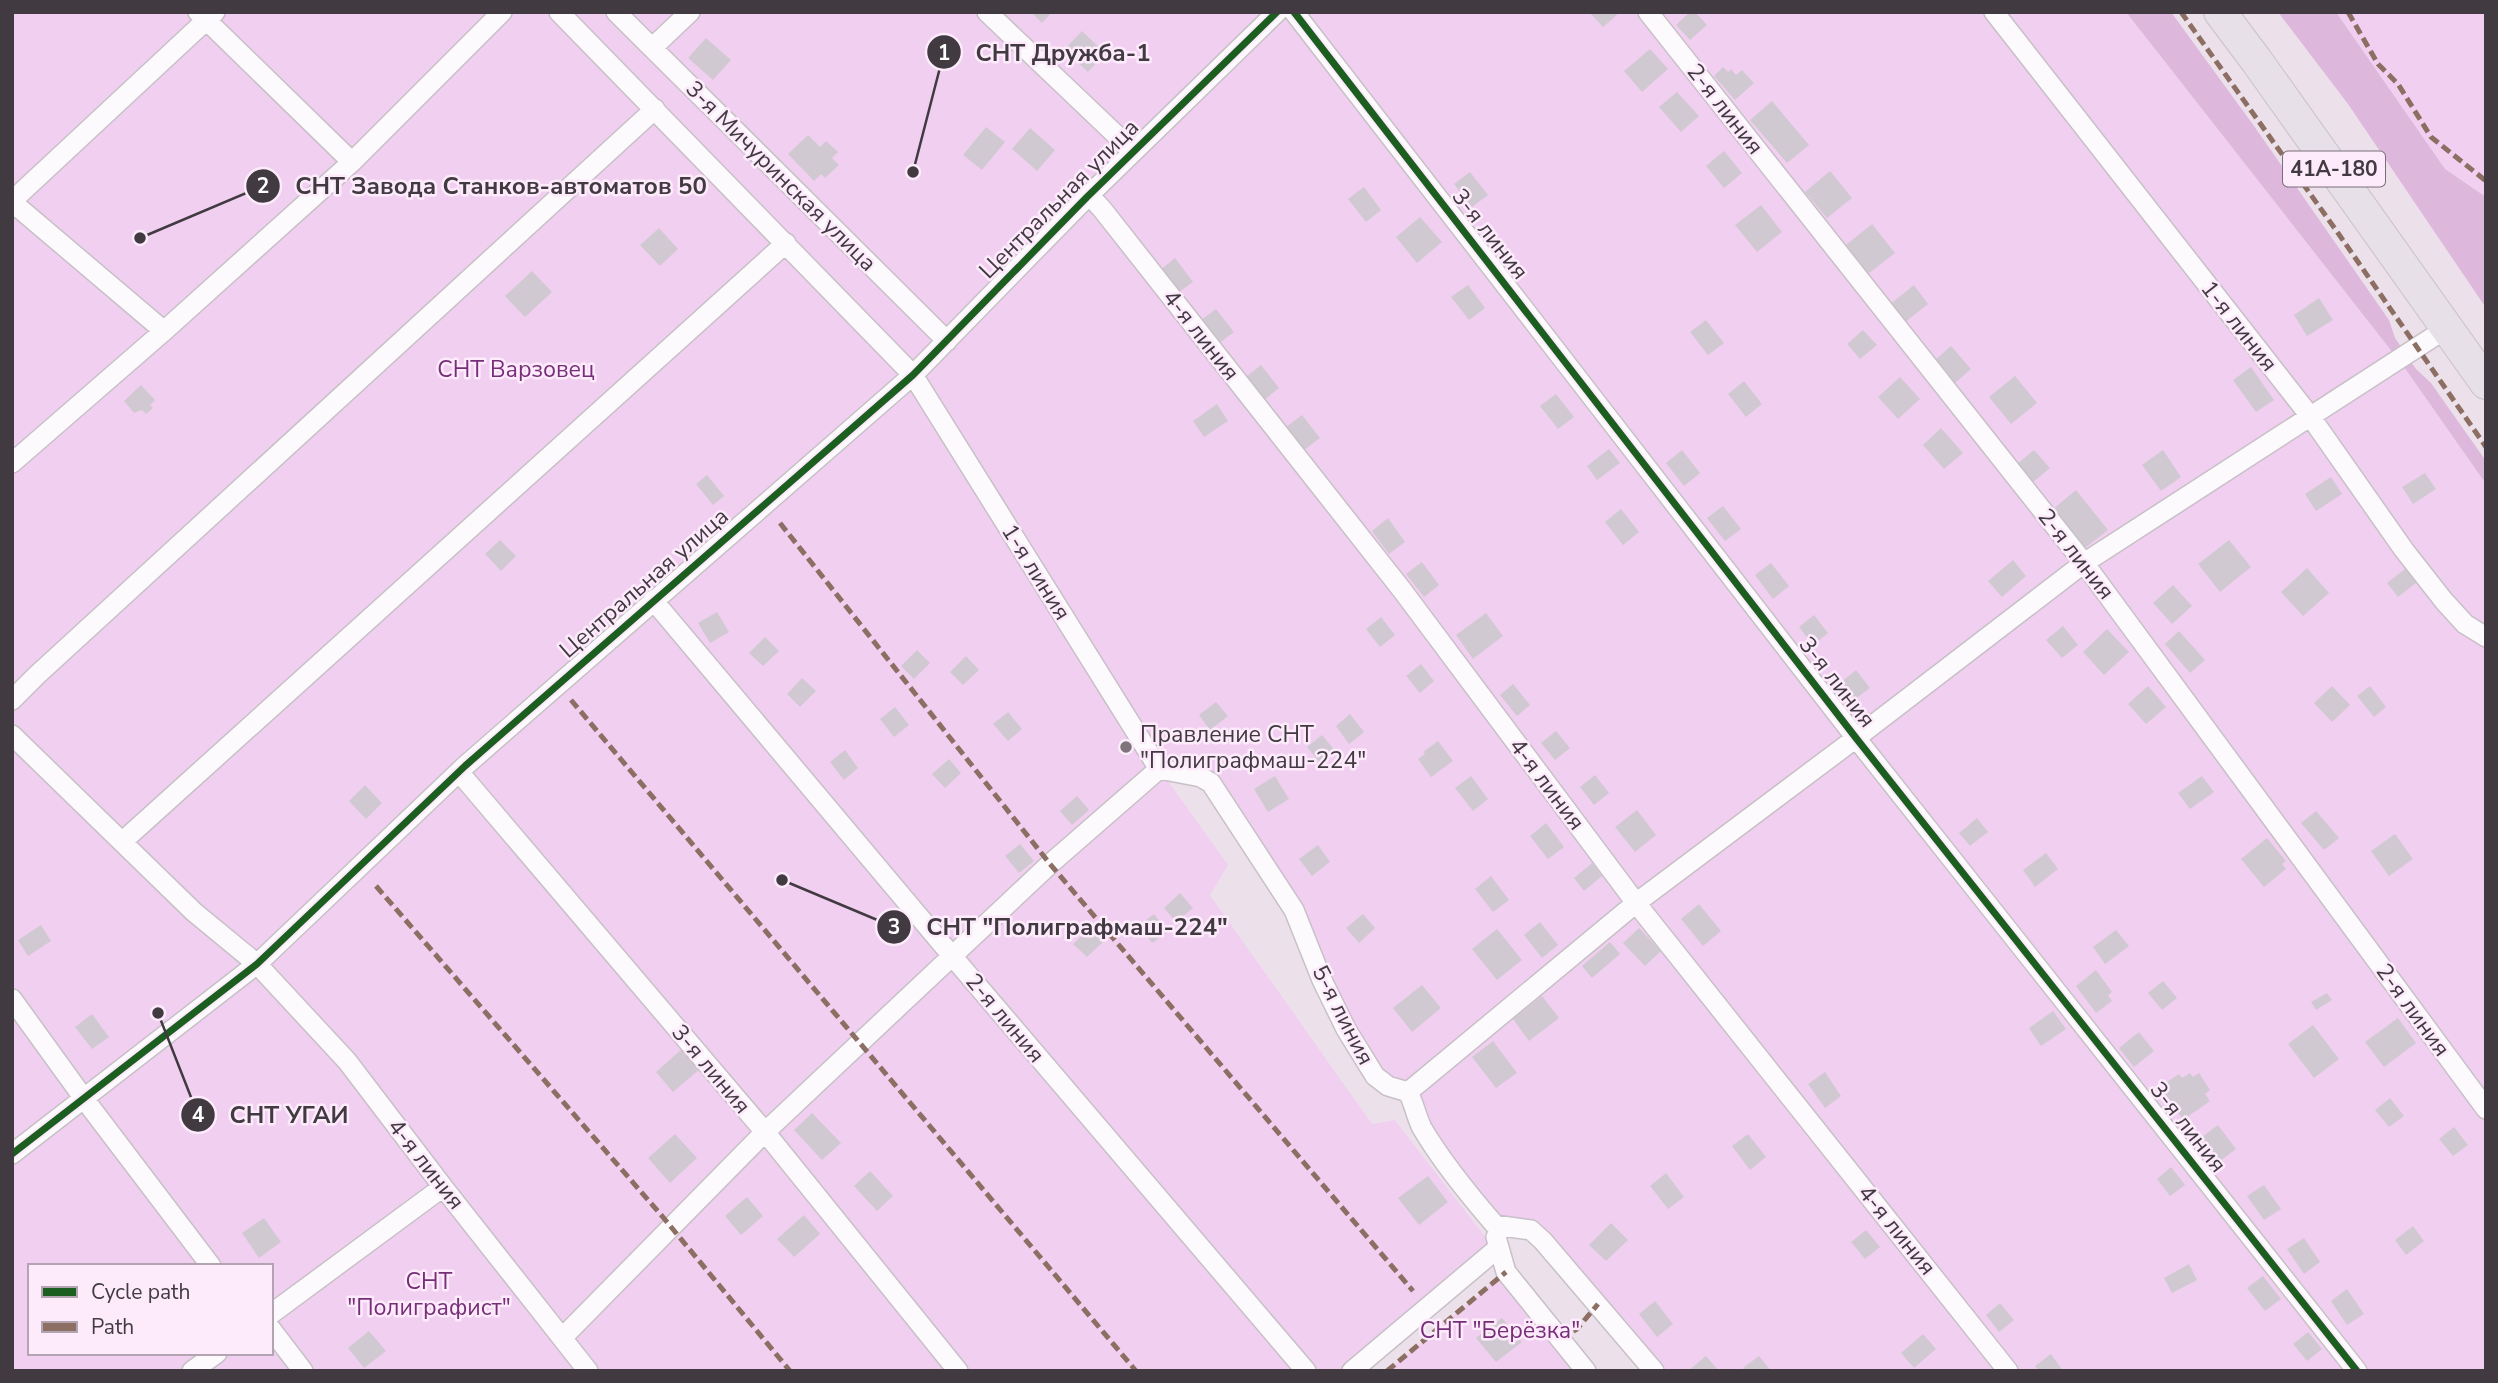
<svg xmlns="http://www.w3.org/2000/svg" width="2498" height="1383" viewBox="0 0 2498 1383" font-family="'Nunito Sans',sans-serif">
	<rect width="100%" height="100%" fill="#ece1eb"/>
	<!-- green -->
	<path fill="#f1cff0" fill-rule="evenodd" d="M12,12H2126L2404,367L2486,484V1371H1654L1531,1230L1491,1221L1414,1103L1382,1081L1292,916L1211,783L1157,766L1228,865L1210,895L1372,1124L1395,1120L1496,1251L1352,1371H12ZM30,1266H271V1353H30Z
		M2336,12H2486V197L2445,169Z
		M1501,1276L1586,1371H1387Z"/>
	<!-- forest -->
	<path fill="#deb7dd" d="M2126,12H2171L2254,126L2389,320L2395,338L2416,369L2431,383L2486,461V484L2404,367Z
		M2278,12H2336L2445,169L2486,197V308L2348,104Z"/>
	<!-- building -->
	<path fill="#d1c9d1" d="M1031,12H1052L1042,23Z
		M1589,12H1616L1618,14L1603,27Z
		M1690,12H1695L1707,25L1690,40L1676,25Z
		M1082,31L1105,53L1088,72L1064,50Z
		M706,38L731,60L713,80L688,58Z
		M1650,49L1668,69L1642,92L1624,71Z
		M1723,67L1728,72L1731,69L1736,75L1742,70L1754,83L1735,100L1714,76Z
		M1677,92L1699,116L1681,132L1659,107Z
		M1772,101L1809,145L1787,163L1750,120Z
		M986,127L1005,142L982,170L963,155Z
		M1030,128L1055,150L1037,171L1012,149Z
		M808,135L820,147L826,141L838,152L832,158L839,165L825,178L821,174L814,181L788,154Z
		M1724,151L1742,173L1724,188L1706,166Z
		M1830,171L1852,198L1827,218L1805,192Z
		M1470,172L1488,195L1472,207L1454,184Z
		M1364,187L1381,210L1366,222L1348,199Z
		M1761,205L1782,232L1757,252L1735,225Z
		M1420,217L1442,242L1417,263L1396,237Z
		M1872,224L1895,253L1868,274L1846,245Z
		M659,228L678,249L660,266L640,245Z
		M1175,258L1193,282L1176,294L1159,271Z
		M532,271L552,292L525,317L505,296Z
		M1468,285L1485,308L1469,320L1451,297Z
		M1914,285L1928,304L1904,323L1889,305Z
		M2319,298L2333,320L2307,336L2294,315Z
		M1216,309L1234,332L1218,344L1200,321Z
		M1706,320L1724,343L1708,355L1690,332Z
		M1863,330L1877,345L1860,359L1847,344Z
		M1951,346L1971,369L1954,384L1934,361Z
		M1261,365L1279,388L1263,401L1246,377Z
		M2251,367L2274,400L2256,412L2233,380Z
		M2015,376L2037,403L2011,424L1989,397Z
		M1900,377L1920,399L1898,419L1878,397Z
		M1744,381L1762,404L1746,417L1728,394Z
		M141,385L155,400L150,405L153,408L146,414L142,410L134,413L124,401Z
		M1556,394L1574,417L1558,429L1540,406Z
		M1217,404L1228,421L1204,437L1193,421Z
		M1302,415L1320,438L1304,450L1286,427Z
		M1941,428L1963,453L1944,469L1923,445Z
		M1609,449L1620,463L1597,480L1587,466Z
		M1682,450L1700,473L1684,486L1666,463Z
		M2034,450L2050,468L2032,483L2017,464Z
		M2163,450L2181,477L2161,491L2142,465Z
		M2425,473L2436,489L2413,504L2402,487Z
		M707,475L724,496L713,505L696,484Z
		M2331,477L2342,494L2316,511L2305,494Z
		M2076,490L2108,530L2085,548L2053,509Z
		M1723,506L1741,529L1725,541L1707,518Z
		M1621,509L1639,532L1623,545L1605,522Z
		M1388,518L1405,542L1389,554L1372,531Z
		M500,540L516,556L501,571L485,554Z
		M2229,540L2251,567L2220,592L2198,564Z
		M2013,560L2026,576L2002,597L1988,581Z
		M1422,562L1439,585L1424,597L1406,574Z
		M1771,563L1789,586L1773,599L1755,575Z
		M2410,565L2421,579L2398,597L2387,583Z
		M2307,568L2329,593L2303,616L2281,592Z
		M2173,585L2192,606L2172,624L2153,603Z
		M717,612L729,632L710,643L698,623Z
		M1486,613L1503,636L1473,659L1456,635Z
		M1814,615L1828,633L1813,645L1799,627Z
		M1381,617L1395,635L1380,647L1366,629Z
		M2063,626L2078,645L2062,658L2046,640Z
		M2107,629L2129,652L2104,675L2083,652Z
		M2179,631L2205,660L2190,673L2165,644Z
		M765,637L779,651L763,666L749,653Z
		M917,650L930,663L914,679L901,666Z
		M966,656L979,670L963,685L950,672Z
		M1421,664L1434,681L1420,693L1406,676Z
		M1856,670L1870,688L1855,699L1841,682Z
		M802,678L816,691L800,707L787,694Z
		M1513,684L1530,705L1517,716L1500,695Z
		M2148,686L2166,707L2146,724L2128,704Z
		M2332,686L2350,705L2332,722L2314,703Z
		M2370,686L2386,707L2374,717L2357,696Z
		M1216,702L1228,716L1210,730L1199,715Z
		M895,707L909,725L894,737L880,719Z
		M1008,712L1022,729L1008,741L993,724Z
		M1350,714L1364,732L1349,744L1336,726Z
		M1556,731L1570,748L1555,760L1541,743Z
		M1322,735L1336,752L1321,764L1307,747Z
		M1128,737L1136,749L1125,756L1117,744Z
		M1438,741L1453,761L1431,777L1418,759L1425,754L1423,752Z
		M845,750L858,768L844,780L830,762Z
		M949,759L961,773L945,788L932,774Z
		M1595,775L1609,793L1594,805L1580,787Z
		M1275,776L1289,799L1268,812L1254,789Z
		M1471,776L1488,799L1473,811L1455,788Z
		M2202,776L2214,792L2190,809L2178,793Z
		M365,785L382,803L366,819L349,801Z
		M1077,796L1089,810L1072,825L1060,811Z
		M1637,810L1656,835L1635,852L1615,827Z
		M2316,811L2339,838L2324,850L2301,823Z
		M1977,818L1988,832L1970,846L1959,833Z
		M1546,823L1564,847L1548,859L1530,836Z
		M2395,834L2413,859L2389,876L2371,851Z
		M2267,838L2286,861L2282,864L2286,869L2264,887L2241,859Z
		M1020,844L1034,861L1019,873L1005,856Z
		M1318,845L1330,862L1312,876L1299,859Z
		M2046,853L2058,869L2035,887L2023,870Z
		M1592,863L1602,876L1584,891L1574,878Z
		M1491,876L1509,900L1493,912L1475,889Z
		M1180,893L1193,908L1176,922L1164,908Z
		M1699,904L1721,931L1703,946L1681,919Z
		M1154,914L1168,932L1152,943L1139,925Z
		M1363,914L1375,928L1359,943L1346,928Z
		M1540,922L1558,945L1542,958L1524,935Z
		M41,925L51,941L28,956L18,940Z
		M1090,928L1103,942L1087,957L1073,944Z
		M1639,928L1661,951L1645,966L1623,943Z
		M1497,929L1522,960L1497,980L1472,949Z
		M2116,930L2129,946L2105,964L2093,947Z
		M1610,942L1620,954L1592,978L1582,966Z
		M2096,970L2112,992L2108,995L2112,1001L2096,1013L2076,986Z
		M2163,981L2177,998L2162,1010L2148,993Z
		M1422,985L1441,1008L1412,1032L1393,1008Z
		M2327,993L2332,1000L2316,1010L2311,1002Z
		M1542,996L1559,1018L1529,1041L1513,1019Z
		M2053,1011L2066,1029L2041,1046L2029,1028Z
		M92,1014L109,1037L92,1049L75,1027Z
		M2398,1018L2416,1043L2384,1067L2365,1042Z
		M2313,1025L2339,1059L2314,1078L2288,1044Z
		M2139,1032L2154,1051L2134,1067L2119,1048Z
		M1493,1041L1517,1073L1496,1088L1472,1057Z
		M682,1049L700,1069L673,1092L656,1072Z
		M1825,1072L1841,1096L1825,1108L1808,1084Z
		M2190,1073L2193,1077L2199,1073L2210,1090L2205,1094L2210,1101L2183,1120L2164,1092L2168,1089L2164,1084L2179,1074L2182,1078Z
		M2390,1098L2404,1116L2389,1127L2375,1110Z
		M812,1113L841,1143L822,1160L794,1130Z
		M2218,1125L2236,1149L2220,1161L2202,1137Z
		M2454,1127L2468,1145L2453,1156L2439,1139Z
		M675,1134L697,1158L670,1183L648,1158Z
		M1748,1134L1766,1157L1750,1170L1732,1146Z
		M2171,1167L2185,1185L2170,1196L2157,1179Z
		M870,1171L893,1196L877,1211L854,1186Z
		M1666,1173L1684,1197L1668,1209L1650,1186Z
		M1428,1176L1448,1202L1419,1225L1398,1198Z
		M2264,1185L2281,1209L2264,1220L2247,1196Z
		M747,1197L763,1216L741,1235L725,1216Z
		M804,1215L820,1234L794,1257L777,1239Z
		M264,1218L281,1242L259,1258L242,1233Z
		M1611,1223L1628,1240L1606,1261L1589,1245Z
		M2413,1226L2424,1241L2406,1255L2395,1240Z
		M1866,1230L1880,1247L1865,1259L1851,1242Z
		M2304,1238L2320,1262L2304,1274L2287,1249Z
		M2189,1264L2197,1280L2172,1293L2164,1278Z
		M2263,1276L2281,1299L2265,1311L2247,1288Z
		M2347,1289L2364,1314L2347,1325L2331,1301Z
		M1655,1301L1673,1324L1657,1337L1639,1314Z
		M2000,1303L2014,1320L1999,1332L1986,1315Z
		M1502,1318L1522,1342L1496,1362L1476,1338Z
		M369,1331L386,1351L364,1368L348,1348Z
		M2308,1332L2322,1349L2307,1361L2293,1344Z
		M1923,1334L1936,1349L1914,1368L1901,1353Z
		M2051,1354L2063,1371H2039L2035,1366Z
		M1706,1356L1719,1371H1688Z
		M1759,1356L1771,1371H1745L1743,1368Z"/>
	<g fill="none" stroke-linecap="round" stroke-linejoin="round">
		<!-- minor casing -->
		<g stroke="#c8c0c7" stroke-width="22">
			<path id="minor" d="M198,12L352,162
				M559,12L913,375L1159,769
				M616,12L947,341
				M987,12L1133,151
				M1294,12L1856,738L2357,1371
				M1648,12L2084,563L2486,1109
				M1994,12L2310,416L2404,550L2444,601L2465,624L2486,637
				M652,48L690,12
				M1089,195L1102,209L1402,590L1636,903L2008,1371
				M12,201L215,12
				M12,202L164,331
				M12,463L164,331L352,162L502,12
				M653,600L953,957L1306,1371
				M12,700L37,675L655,109
				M12,735L194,912L257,964L347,1061L443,1187L588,1371
				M1159,769L1201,777L1211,783L1294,910L1322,980L1346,1029L1375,1076L1388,1086L1408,1092C1414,1103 1416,1116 1422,1128C1442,1162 1469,1195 1495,1225L1531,1230L1543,1241L1654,1371
				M459,772L765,1132L958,1371
				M123,841L786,243
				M12,999L85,1100L211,1266
				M1408,1092L1636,903L1856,738L2084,563L2447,328
				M12,1154L257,964L465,766L913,375L1087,197L1277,12
				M1496,1237L1506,1272L1586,1371
				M271,1314L443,1187
				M271,1329L303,1371
				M562,1338L765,1132L1050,864L1159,769
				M192,1371L217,1353
				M1352,1371L1498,1248"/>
		</g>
		<!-- primary casing -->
		<g stroke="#c7c2c7" stroke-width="34">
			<path id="primary" d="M2220,12L2256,60L2486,383"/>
		</g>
		<!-- minor -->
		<use href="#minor" stroke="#fcfafc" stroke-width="19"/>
		<!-- primary -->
		<use href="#primary" stroke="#e8e0e8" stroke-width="32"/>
		<!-- quiet -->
		<path stroke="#8d6e63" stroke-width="5" stroke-dasharray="10 5" stroke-linecap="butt" d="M2181,12L2338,233L2486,447
			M2348,12L2378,64L2398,84L2431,137L2486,181
			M780,523L1050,864L1413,1291
			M571,700L1136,1371
			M376,886L662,1216L790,1371
			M1560,1338L1577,1329L1598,1304
			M1387,1371L1506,1272"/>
		<!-- cycleway casing -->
		<g stroke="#fdebfc" stroke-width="11">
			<path id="cycleway" d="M1294,12L1856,738L2357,1371
				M12,1154L257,964L465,766L913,375L1087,197L1277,12"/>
		</g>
		<!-- cycleway -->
		<use href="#cycleway" stroke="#1b5e20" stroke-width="7"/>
	</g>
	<!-- markers -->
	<circle fill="#7d747c" stroke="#fdebfc" stroke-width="2.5" cx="1126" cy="747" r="7"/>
	<g text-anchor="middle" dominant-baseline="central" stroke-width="5" stroke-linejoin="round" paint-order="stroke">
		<!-- shield labels -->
		<rect fill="#fdebfc" stroke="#796f79" stroke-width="2" x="2283" y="151.5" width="102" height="35" rx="5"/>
		<g font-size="21" font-weight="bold" fill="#413a41">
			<text x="2334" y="169">41А-180</text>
		</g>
		<!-- street labels -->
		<g font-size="23" fill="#413a41" stroke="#fdebfc">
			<text transform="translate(1725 109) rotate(52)">2-я линия</text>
			<text transform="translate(781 176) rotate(45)">3-я Мичуринская улица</text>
			<text transform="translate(1059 199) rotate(-45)">Центральная улица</text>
			<text transform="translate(1490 234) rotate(52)">3-я линия</text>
			<text transform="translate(2239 326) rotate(52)">1-я линия</text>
			<text transform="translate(1201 335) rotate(52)">4-я линия</text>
			<text transform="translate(2076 554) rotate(52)">2-я линия</text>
			<text transform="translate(1036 572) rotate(58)">1-я линия</text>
			<text transform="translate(644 583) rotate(-41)">Центральная улица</text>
			<text transform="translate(1837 682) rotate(52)">3-я линия</text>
			<text transform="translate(1547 784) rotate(53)">4-я линия</text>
			<text transform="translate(2413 1010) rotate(54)">2-я линия</text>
			<text transform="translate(1343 1015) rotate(63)">5-я линия</text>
			<text transform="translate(1005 1018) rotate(50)">2-я линия</text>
			<text transform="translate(711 1069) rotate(50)">3-я линия</text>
			<text transform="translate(2188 1127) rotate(52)">3-я линия</text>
			<text transform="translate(426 1164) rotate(52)">4-я линия</text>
			<text transform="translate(1897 1230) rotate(51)">4-я линия</text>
		</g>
		<!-- park labels -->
		<g font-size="23" fill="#772e78" stroke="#fdebfc">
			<text x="516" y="369">СНТ Варзовец</text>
			<text x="429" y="1281">СНТ<tspan x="429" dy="26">"Полиграфист"</tspan></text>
			<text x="1500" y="1330">СНТ "Берёзка"</text>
		</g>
		<!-- poi labels -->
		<g font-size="23" fill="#413a41" stroke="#fdebfc" text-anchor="start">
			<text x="1140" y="734">Правление СНТ<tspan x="1140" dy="26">"Полиграфмаш-224"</tspan></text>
		</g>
	</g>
	<!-- callouts -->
	<path fill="none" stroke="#413a41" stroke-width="2.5" d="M913 172L944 52M140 238L263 186M782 880L894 927M158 1013L198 1115"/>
	<g fill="#413a41" stroke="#fdebfc" stroke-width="2.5">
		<circle cx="913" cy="172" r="7"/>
		<circle cx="140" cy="238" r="7"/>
		<circle cx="782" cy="880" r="7"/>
		<circle cx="158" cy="1013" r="7"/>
		<circle cx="944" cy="52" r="18"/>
		<circle cx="263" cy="186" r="18"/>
		<circle cx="894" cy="927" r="18"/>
		<circle cx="198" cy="1115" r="18"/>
	</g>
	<g font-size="21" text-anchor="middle" font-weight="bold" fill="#fff">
		<text x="944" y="60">1</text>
		<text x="263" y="193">2</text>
		<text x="894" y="934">3</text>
		<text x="198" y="1122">4</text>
	</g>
	<g font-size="24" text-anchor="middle" font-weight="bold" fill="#413a41" stroke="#fdebfc" stroke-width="5" stroke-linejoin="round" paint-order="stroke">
		<text x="1063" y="61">СНТ Дружба-1</text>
		<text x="501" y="194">СНТ Завода Станков-автоматов 50</text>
		<text x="1077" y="935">СНТ "Полиграфмаш-224"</text>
		<text x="289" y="1123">СНТ УГАИ</text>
	</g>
	<!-- border -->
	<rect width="2498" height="1383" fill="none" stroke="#413a41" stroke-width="28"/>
	<!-- legend -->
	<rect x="28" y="1264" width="245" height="91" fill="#fdebfc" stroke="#b2a4b1" stroke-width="2"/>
	<rect x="42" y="1287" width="35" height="10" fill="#1b5e20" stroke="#b2a4b1" stroke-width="2"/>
	<text x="91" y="1299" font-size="21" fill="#413a41">Cycle path</text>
	<rect x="42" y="1322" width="35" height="10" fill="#8d6e63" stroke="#b2a4b1" stroke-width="2"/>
	<text x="91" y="1334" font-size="21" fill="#413a41">Path</text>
</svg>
